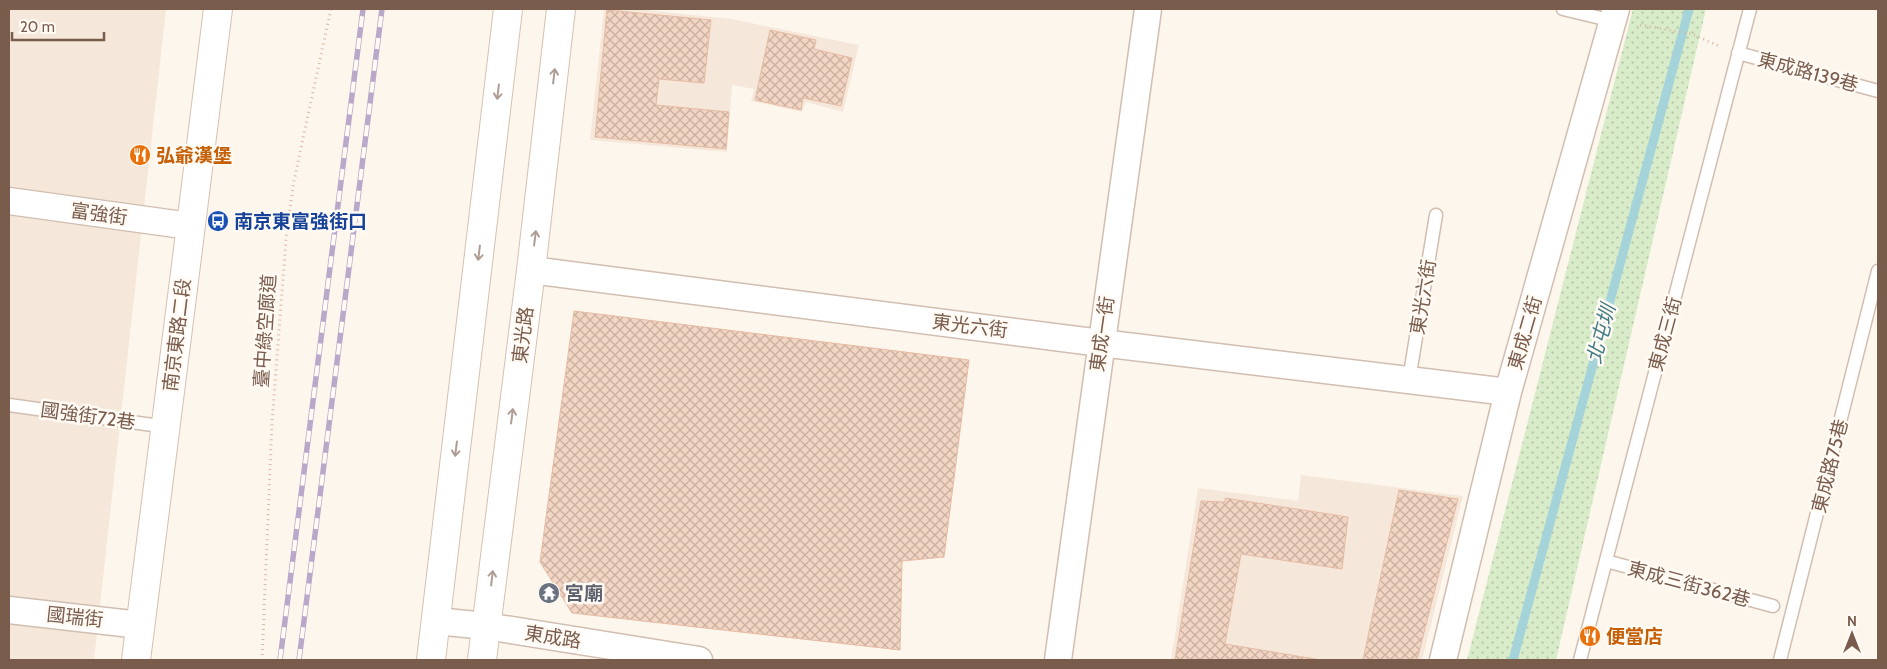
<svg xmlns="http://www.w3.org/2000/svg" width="1887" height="669" viewBox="0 0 1887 669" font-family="Cabin,'Noto Sans TC',sans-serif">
	<defs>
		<pattern id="grass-dots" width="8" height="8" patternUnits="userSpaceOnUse" patternTransform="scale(1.25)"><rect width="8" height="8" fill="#d8ecc9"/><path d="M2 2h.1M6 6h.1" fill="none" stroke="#b4c2a5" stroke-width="1.8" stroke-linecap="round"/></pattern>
		<pattern id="building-cross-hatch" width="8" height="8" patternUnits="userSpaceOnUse" patternTransform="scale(1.25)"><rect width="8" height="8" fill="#f3d5c3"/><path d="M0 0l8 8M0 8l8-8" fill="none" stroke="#cab0a1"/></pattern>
	</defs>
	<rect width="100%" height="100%" fill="#fdf6ec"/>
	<!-- residential -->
	<path fill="#f5e8da" d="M9,9H166L94,660H9Z
		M604,9H637L731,19L859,45L843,112L806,102L802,112L751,101L754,89L732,85L727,152L590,140Z
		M1301,475L1463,496L1422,660H1171L1198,488L1298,501Z"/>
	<!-- grass -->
	<path fill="url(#grass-dots)" d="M1633,9H1706L1556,660H1467Z"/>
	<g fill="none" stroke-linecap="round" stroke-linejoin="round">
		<!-- stream -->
		<path stroke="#a5d3da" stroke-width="9" d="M1513,660L1689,9"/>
	</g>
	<!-- building -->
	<path fill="url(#building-cross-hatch)" stroke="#e6bba3" d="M607,10L711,20L704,83L659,79L656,105L729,112L726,149L595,137Z
		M770,30L816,40L814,49L852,58L841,106L803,98L801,110L755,100Z
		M574,311L969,360L944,557L902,561L900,650L572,613L540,562Z
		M1399,490L1458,499L1417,660H1363Z
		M1225,498L1348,517L1342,569L1241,554L1225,644L1321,660H1175L1201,501L1225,502Z"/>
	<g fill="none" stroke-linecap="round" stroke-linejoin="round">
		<!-- lane casing -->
		<g stroke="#d1beb0" stroke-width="15">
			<path id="lane" d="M1563,9L1613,21
				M1738,53L1878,91
				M1409,380L1436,215
				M9,405L167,427
				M1606,561L1773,606
				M1580,660L1750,9
				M1780,660L1878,271"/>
		</g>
		<!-- street casing -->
		<g stroke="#d1beb0" stroke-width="29">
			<path id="street" d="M9,201L190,226
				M531,270L1101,343L1508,392
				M9,610L140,625
				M436,621L486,626L699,660
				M1058,660L1148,9
				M1443,660L1508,392L1616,9"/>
		</g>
		<!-- secondary casing -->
		<g stroke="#d6c0b0" stroke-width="30">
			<path id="secondary" d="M136,660C165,443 190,226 218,9
				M431,660L508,9
				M482,660L531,270L561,9"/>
		</g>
		<!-- path -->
		<path stroke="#d9b8a5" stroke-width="3" stroke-dasharray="1 4" stroke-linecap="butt" d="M1640,25L1692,34L1719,46
			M262,660L272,423L286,240L293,186L303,138L331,9"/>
		<!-- lane -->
		<use href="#lane" stroke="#fff" stroke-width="12"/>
		<!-- street -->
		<use href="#street" stroke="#fff" stroke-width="26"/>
		<!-- secondary -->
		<use href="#secondary" stroke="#fff" stroke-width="28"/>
		<!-- rail casing -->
		<g stroke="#b9a8c9" stroke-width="5.5">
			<path id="rail" d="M280,660L363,9
				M299,660L382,9"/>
		</g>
		<!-- rail -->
		<use href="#rail" stroke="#fffaf3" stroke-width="4" stroke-dasharray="11" stroke-linecap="butt"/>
	</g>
	<!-- one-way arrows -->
	<defs><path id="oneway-shaft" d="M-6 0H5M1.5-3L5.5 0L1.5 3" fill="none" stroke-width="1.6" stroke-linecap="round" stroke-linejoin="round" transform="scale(1.25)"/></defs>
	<g stroke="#af9d94">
		<use href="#oneway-shaft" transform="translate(554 76) rotate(-83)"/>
		<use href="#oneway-shaft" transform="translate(498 92) rotate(97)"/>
		<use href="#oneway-shaft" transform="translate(535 238) rotate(-83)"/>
		<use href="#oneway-shaft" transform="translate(479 253) rotate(97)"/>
		<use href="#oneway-shaft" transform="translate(512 416) rotate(-83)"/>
		<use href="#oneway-shaft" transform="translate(456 449) rotate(97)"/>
		<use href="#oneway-shaft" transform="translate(492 578) rotate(-83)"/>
	</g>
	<!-- icons -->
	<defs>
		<g id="restaurant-disc" transform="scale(1.125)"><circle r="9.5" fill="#e8710a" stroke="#fffaf3"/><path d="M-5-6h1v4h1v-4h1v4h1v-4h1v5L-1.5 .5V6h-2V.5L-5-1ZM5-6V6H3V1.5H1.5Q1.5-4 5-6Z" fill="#fff"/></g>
		<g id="bus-disc" transform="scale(1.125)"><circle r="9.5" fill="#1a4fb4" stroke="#fffaf3"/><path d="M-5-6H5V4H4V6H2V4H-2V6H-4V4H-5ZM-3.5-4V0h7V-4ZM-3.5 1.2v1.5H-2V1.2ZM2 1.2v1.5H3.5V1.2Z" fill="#fff"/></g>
		<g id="temple-disc" transform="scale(1.125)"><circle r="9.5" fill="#6b7280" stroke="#fffaf3"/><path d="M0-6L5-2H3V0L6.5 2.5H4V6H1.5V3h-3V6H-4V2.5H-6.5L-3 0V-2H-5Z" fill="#fff"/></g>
	</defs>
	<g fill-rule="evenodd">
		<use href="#restaurant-disc" x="140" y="155"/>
		<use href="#bus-disc" x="218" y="221"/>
		<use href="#temple-disc" x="549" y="593"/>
		<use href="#restaurant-disc" x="1590" y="636"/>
	</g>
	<g text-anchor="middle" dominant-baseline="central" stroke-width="5" stroke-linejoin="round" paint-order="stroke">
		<!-- street labels -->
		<g font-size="19" fill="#7a5c4d" stroke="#fffaf3">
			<text transform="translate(1808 72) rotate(15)">東成路139巷</text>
			<text transform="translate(99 214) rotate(8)">富強街</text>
			<text transform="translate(1423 297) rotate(-81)">東光六街</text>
			<text transform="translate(970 326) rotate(7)">東光六街</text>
			<text transform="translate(265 331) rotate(-86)">臺中綠空廊道</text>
			<text transform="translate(1525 333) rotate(-74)">東成二街</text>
			<text transform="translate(1102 334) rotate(-82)">東成一街</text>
			<text transform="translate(1665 334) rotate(-75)">東成三街</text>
			<text transform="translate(177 335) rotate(-83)">南京東路二段</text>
			<text transform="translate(523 335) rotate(-83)">東光路</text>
			<text transform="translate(88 416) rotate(8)">國強街72巷</text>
			<text transform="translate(1830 466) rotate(-76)">東成路75巷</text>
			<text transform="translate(1689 584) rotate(15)">東成三街362巷</text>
			<text transform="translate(75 617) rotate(6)">國瑞街</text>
			<text transform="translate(553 637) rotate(9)">東成路</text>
		</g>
		<!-- food labels -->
		<g font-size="19" font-weight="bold" fill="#c56008" stroke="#fffaf3" text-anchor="start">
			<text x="156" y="155">弘爺漢堡</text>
			<text x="1606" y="636">便當店</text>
		</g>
		<!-- transit labels -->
		<g font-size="19" font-weight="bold" fill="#164399" stroke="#fffaf3" text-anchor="start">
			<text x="234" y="221">南京東富強街口</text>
		</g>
		<!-- worship labels -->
		<g font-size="19" font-weight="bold" fill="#5b616d" stroke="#fffaf3" text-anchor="start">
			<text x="565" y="593">宮廟</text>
		</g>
		<!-- water labels -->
		<g font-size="20" font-style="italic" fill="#437c86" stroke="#fffaf3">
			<text transform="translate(1601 334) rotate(-75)">北屯圳</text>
		</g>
	</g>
	<!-- border -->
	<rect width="1887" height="669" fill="none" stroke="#7a5c4d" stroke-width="20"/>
	<!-- north arrow -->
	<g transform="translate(1852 634)" stroke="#fffaf3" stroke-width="4" paint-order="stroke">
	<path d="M0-4L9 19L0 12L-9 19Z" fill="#7a5c4d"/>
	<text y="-8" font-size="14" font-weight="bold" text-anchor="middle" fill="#7a5c4d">N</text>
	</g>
	<!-- scale -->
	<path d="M12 32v8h92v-8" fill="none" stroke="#7a5c4d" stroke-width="2.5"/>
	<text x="20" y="32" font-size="15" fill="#7a5c4d" stroke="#fffaf3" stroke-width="4" paint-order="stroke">20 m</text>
</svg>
